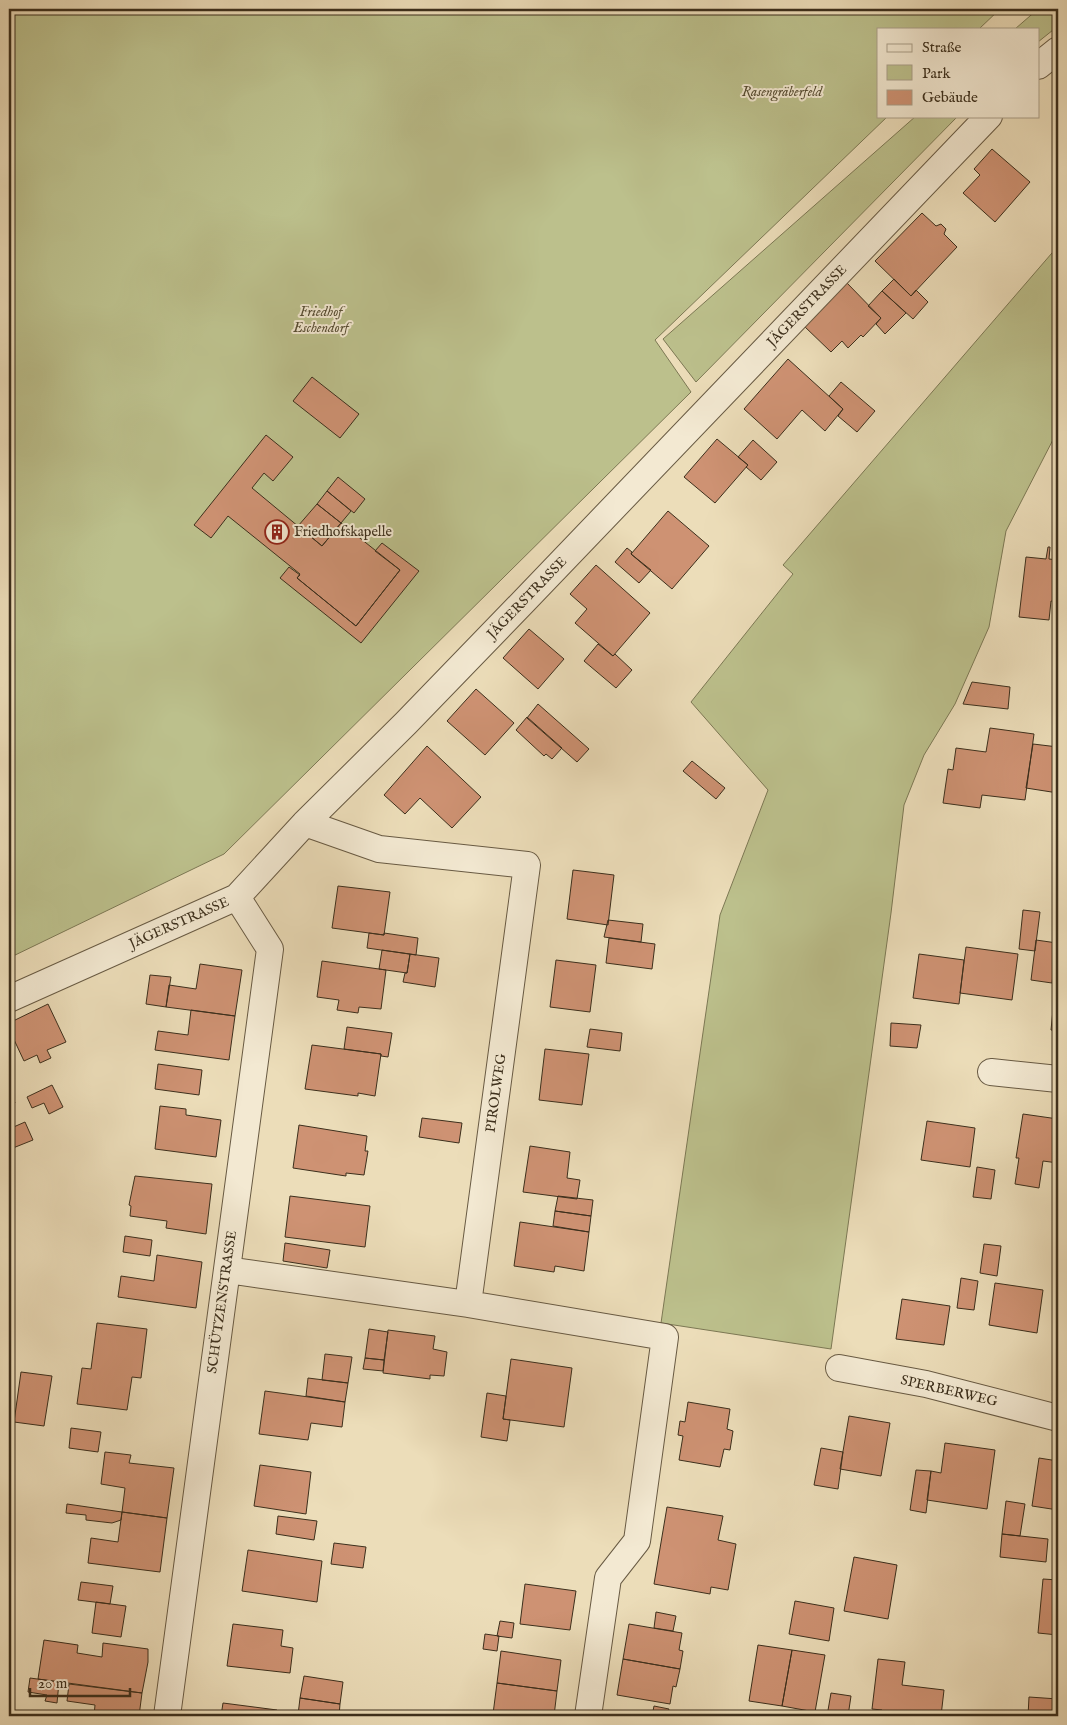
<svg xmlns="http://www.w3.org/2000/svg" width="1067" height="1725" viewBox="0 0 1067 1725" font-family="'IM FELL English',serif">
	<rect width="100%" height="100%" fill="#ecddb9"/>
	<filter id="stains"><feTurbulence type="fractalNoise" baseFrequency=".004" numOctaves="4"/><feColorMatrix values="0 0 0 0 .2 0 0 0 0 .09 0 0 0 0 .02 0 0 0 .5 -.17"/></filter>
	<radialGradient id="worn" r=".72"><stop offset=".6" stop-color="#630" stop-opacity="0"/><stop offset="1" stop-color="#630" stop-opacity=".3"/></radialGradient>
	<!-- green -->
	<path fill="#bcc08c" stroke="#7c7854" d="M9,9H1000L979,29H878V116H888L655,340L691,392L224,854L9,958Z
		M1038,9H1058V26L1038,42V29H1015Z
		M916,116H958L696,382L663,339Z
		M1058,246V430L1006,531L989,627L955,704L924,755L904,805L891,913L831,1349L661,1323L720,915L768,790L691,702L793,574L783,565Z"/>
	<!-- building -->
	<path fill="#ce9273" stroke="#3c2f1c" d="M992,149L1030,182L995,222L963,193L980,175L974,169Z
		M922,213L936,226L941,224L946,229L944,234L957,247L911,296L875,261Z
		M894,279L911,296L916,290L928,302L913,319L882,291Z
		M847,283L881,318L863,337L861,335L848,348L842,341L831,352L804,326Z
		M882,291L906,313L885,334L876,324L881,318L868,306Z
		M788,359L843,409L825,431L802,410L777,439L744,409Z
		M312,377L359,414L340,438L293,401Z
		M841,382L875,411L857,432L838,416L843,409L829,396Z
		M266,435L293,457L273,481L264,473L252,488L322,546L341,523L400,570L356,626L297,578L300,574L228,516L211,538L194,525Z
		M717,439L748,465L715,503L684,477Z
		M753,440L777,462L761,480L746,467L748,465L738,457Z
		M338,477L365,499L354,513L327,491Z
		M327,491L351,511L341,523L317,504Z
		M317,504L341,523L322,546L298,526Z
		M668,511L709,546L672,589L631,554Z
		M382,543L419,571L361,643L280,578L289,567L300,575L297,578L356,626L400,570L375,551Z
		M1048,547H1050L1049,559L1058,560V602L1051,601L1049,620L1019,617L1026,557L1046,559Z
		M627,548L632,552L631,554L651,570L639,583L615,562Z
		M596,565L650,613L613,656L575,623L587,609L570,594Z
		M529,629L564,659L538,689L503,658Z
		M598,644L613,656L615,654L632,670L616,688L584,661Z
		M972,682L1010,687L1008,709L963,704Z
		M476,689L514,723L485,755L447,721Z
		M538,704L589,749L577,762L527,718Z
		M527,717L562,748L552,759L546,754L544,756L516,730Z
		M990,728L1034,734L1025,800L982,795L980,808L943,803L948,769L953,770L956,748L986,752Z
		M1033,744L1058,747V793L1026,788Z
		M427,746L481,797L452,828L420,798L405,814L384,795Z
		M692,761L725,788L716,799L683,771Z
		M573,870L614,875L608,925L567,919Z
		M338,886L390,892L384,935L332,928Z
		M1023,910L1040,912L1035,951L1019,949Z
		M608,920L643,924L641,942L604,937Z
		M369,933L384,935V933L418,938L416,955L367,948Z
		M609,938L655,944L652,969L606,963Z
		M1036,940L1057,943L1052,983L1031,980Z
		M966,947L1018,954L1012,1000L960,993Z
		M382,950L410,954L407,973L379,969Z
		M410,954L439,958L435,987L403,982L405,973H407Z
		M919,954L964,960L959,1004L913,998Z
		M556,960L596,965L590,1012L550,1007Z
		M322,961L386,970L381,1009L359,1007L358,1013L337,1010L339,1000L317,997Z
		M200,964L242,970L235,1016L166,1007L169,985L196,989Z
		M150,975L171,977L166,1007L146,1004Z
		M1055,990L1058,991V1031L1051,1030Z
		M48,1004L66,1042L47,1050L51,1058L40,1063L37,1055L24,1061L9,1029V1023Z
		M191,1010L235,1016L229,1060L155,1050L158,1031L188,1035Z
		M891,1023L921,1025L917,1048L890,1046Z
		M347,1027L392,1033L388,1057L381,1056V1054L344,1049Z
		M590,1029L622,1033L620,1051L587,1047Z
		M312,1045L381,1054L375,1096L358,1093V1096L305,1089Z
		M545,1049L589,1054L582,1105L539,1100Z
		M158,1064L202,1070L199,1095L155,1089Z
		M52,1085L63,1107L49,1114L44,1103L32,1108L27,1097Z
		M9,1089L15,1103L9,1106Z
		M160,1106L186,1109V1115L221,1120L216,1157L155,1149Z
		M1023,1114L1058,1119V1163L1043,1161L1039,1188L1015,1184L1019,1158H1016Z
		M422,1118L462,1123L459,1143L419,1137Z
		M927,1121L975,1128L970,1167L921,1160Z
		M25,1122L33,1140L13,1148L9,1139V1129Z
		M299,1125L367,1136L365,1151H368L364,1175L346,1173V1176L293,1168Z
		M530,1146L570,1152L567,1178L580,1180L577,1199L523,1192Z
		M977,1167L995,1170L991,1199L973,1197Z
		M135,1176L212,1184L206,1234L166,1228L167,1221L130,1216L131,1206L129,1205Z
		M290,1196L370,1206L365,1247L285,1237Z
		M558,1196L593,1200L591,1216L555,1211Z
		M555,1211L591,1216L589,1232L553,1226Z
		M520,1222L589,1232L584,1271L555,1266L554,1272L514,1266Z
		M125,1236L152,1240L150,1256L123,1252Z
		M285,1243L330,1250L327,1268L283,1261Z
		M984,1244L1001,1246L997,1276L980,1273Z
		M157,1255L202,1262L196,1308L118,1297L121,1276L154,1281Z
		M961,1278L978,1281L974,1310L957,1308Z
		M995,1283L1043,1290L1037,1333L989,1325Z
		M902,1299L950,1306L944,1345L896,1339Z
		M97,1323L147,1329L141,1378L132,1377L127,1410L77,1404L82,1368L91,1369Z
		M369,1329L388,1332L384,1360L365,1358Z
		M388,1330L435,1336L433,1349L447,1352L444,1376L430,1375V1379L383,1373Z
		M325,1354L352,1357L348,1383L322,1380Z
		M365,1358L384,1360L383,1371L363,1369Z
		M511,1359L572,1368L564,1427L503,1419Z
		M21,1372L52,1376L44,1426L14,1422Z
		M308,1378L348,1383L345,1402L306,1396Z
		M265,1391L345,1402L342,1427L311,1423L308,1440L259,1434Z
		M487,1393L506,1396L503,1419L510,1420L507,1441L481,1437Z
		M688,1402L730,1409L727,1429L733,1431L730,1450L724,1449L720,1467L679,1460L683,1436L678,1435L680,1421L685,1422Z
		M849,1416L890,1423L881,1476L840,1469Z
		M71,1428L101,1432L98,1452L69,1448Z
		M945,1443L995,1450L987,1509L927,1500L931,1471L941,1473Z
		M821,1448L843,1452L838,1489L814,1485Z
		M105,1452L131,1455L129,1463L174,1468L167,1518L122,1512L125,1488L101,1484Z
		M1039,1458L1058,1461V1510L1032,1506Z
		M260,1465L311,1472L306,1514L254,1506Z
		M916,1470L931,1471L926,1513L910,1510Z
		M1006,1501L1025,1504L1020,1536L1002,1534Z
		M67,1504L122,1512L121,1520L112,1523L86,1520V1515L66,1513Z
		M667,1507L723,1516L718,1540L736,1544L728,1590L711,1587L710,1594L654,1584Z
		M122,1512L167,1518L160,1572L88,1563L91,1538L118,1542Z
		M278,1516L317,1521L314,1540L276,1534Z
		M1002,1534L1048,1539L1046,1562L1000,1557Z
		M334,1543L366,1547L363,1568L331,1564Z
		M248,1550L322,1561L317,1602L242,1591Z
		M854,1557L897,1565L888,1619L844,1611Z
		M1043,1579L1058,1580V1635L1038,1633Z
		M81,1582L113,1586L110,1604L78,1600Z
		M525,1584L576,1591L570,1630L520,1624Z
		M795,1601L834,1608L829,1641L789,1634Z
		M96,1602L126,1606L121,1637L92,1633Z
		M656,1612L676,1616L673,1631L654,1628Z
		M500,1621L514,1623L512,1638L497,1636Z
		M233,1624L283,1630L281,1646L293,1648L290,1673L227,1666Z
		M629,1624L682,1633L679,1650L683,1651L680,1669L623,1659Z
		M485,1634L499,1636L497,1651L483,1649Z
		M44,1640L78,1645L77,1653L102,1657L103,1643L148,1649V1662L142,1693L38,1679Z
		M758,1645L792,1650L782,1706L749,1701Z
		M792,1650L825,1655L815,1712L782,1706Z
		M501,1651L561,1660L557,1691L497,1683Z
		M623,1659L680,1669L676,1687L673,1686L670,1704L617,1695Z
		M878,1659L905,1662L902,1685L944,1690L941,1716H881L882,1710L872,1709Z
		M304,1676L343,1682L340,1704L300,1698Z
		M30,1678L59,1682L57,1703L45,1701L47,1695L28,1692Z
		M497,1683L557,1691L554,1716H507L493,1714Z
		M69,1684L142,1693L139,1716H94L95,1705L67,1701Z
		M831,1693L851,1696L848,1716H827Z
		M1029,1697L1058,1699V1716H1028Z
		M300,1698L340,1704L339,1716L298,1715Z
		M223,1703L277,1710L276,1716H221Z
		M654,1706L669,1709L667,1716H652Z
		M475,1712L489,1714V1716H474Z"/>
	<g fill="none" stroke-linecap="round" stroke-linejoin="round">
		<!-- street casing -->
		<g stroke="#685a43" stroke-width="28">
			<path id="street" d="M1038,66L1058,50
				M9,999L237,897L305,823L406,723L525,600L989,116
				M991,1072L1058,1079
				M227,1270L468,1304L527,865L379,849L305,823
				M468,1304L665,1337L637,1541L608,1578L588,1716
				M839,1368L926,1384L1058,1418
				M167,1716L270,949L237,897"/>
		</g>
		<!-- street -->
		<use href="#street" stroke="#f3e9d2" stroke-width="26"/>
	</g>
	<!-- icons -->
	<defs>
		<g id="building-ring" transform="scale(1.25)"><circle r="9.5" fill="#f3e9d2" stroke="#8f2418" stroke-width="1.5"/><path d="M-4-6H4V6H1V3H-1V6H-4ZM-2.5-4.3h1.7v1.8h-1.7ZM.8-4.3h1.7v1.8H.8ZM-2.5-1h1.7V.8h-1.7ZM.8-1h1.7V.8H.8Z" fill="#8f2418"/></g>
	</defs>
	<g fill-rule="evenodd">
		<use href="#building-ring" x="277" y="532"/>
	</g>
	<g text-anchor="middle" dominant-baseline="central" stroke-width="4" stroke-linejoin="round" paint-order="stroke">
		<!-- park labels -->
		<g font-size="14" font-style="italic" fill="#564c32" stroke="#f3e9d2">
			<text x="782" y="92">Rasengräberfeld</text>
			<text x="321" y="312">Friedhof<tspan x="321" dy="16">Eschendorf</tspan></text>
		</g>
		<!-- street labels -->
		<g font-size="14" fill="#3c2f1c" stroke="#f3e9d2">
			<text transform="translate(807 306) rotate(-46)">JÄGERSTRASSE</text>
			<text transform="translate(527 598) rotate(-46)">JÄGERSTRASSE</text>
			<text transform="translate(179 923) rotate(-24)">JÄGERSTRASSE</text>
			<text transform="translate(496 1093) rotate(-82)">PIROLWEG</text>
			<text transform="translate(222 1302) rotate(-82)">SCHÜTZENSTRASSE</text>
			<text transform="translate(949 1391) rotate(13)">SPERBERWEG</text>
		</g>
		<!-- poi labels -->
		<g font-size="14" fill="#3c2f1c" stroke="#f3e9d2" text-anchor="start">
			<text x="294" y="532">Friedhofskapelle</text>
		</g>
	</g>
	<!-- margin -->
	<rect width="1067" height="1725" fill="none" stroke="#ecddb9" stroke-width="30"/>
	<rect x="10" y="10" width="1047" height="1705" fill="none" stroke="#3c2f1c" stroke-width="2.5"/>
	<rect x="15" y="15" width="1037" height="1695" fill="none" stroke="#3c2f1c"/>
	<!-- legend -->
	<rect x="877" y="28" width="162" height="90" fill="#f3e9d2" stroke="#aa9f89"/>
	<rect x="887" y="44" width="25" height="8" fill="#f3e9d2" stroke="#aa9f89"/>
	<text x="922" y="52" font-size="15" fill="#3c2f1c">Straße</text>
	<rect x="887" y="65" width="25" height="15" fill="#bcc08c" stroke="#aa9f89"/>
	<text x="922" y="78" font-size="15" fill="#3c2f1c">Park</text>
	<rect x="887" y="90" width="25" height="15" fill="#ce9273" stroke="#aa9f89"/>
	<text x="922" y="102" font-size="15" fill="#3c2f1c">Gebäude</text>
	<!-- scale -->
	<path d="M30 1688v8h100v-8" fill="none" stroke="#3c2f1c" stroke-width="2.5"/>
	<text x="38" y="1688" font-size="15" fill="#3c2f1c" stroke="#f3e9d2" stroke-width="4" paint-order="stroke">20 m</text>
	<rect width="100%" height="100%" filter="url(#stains)"/>
	<rect width="100%" height="100%" fill="url(#worn)"/>
</svg>
